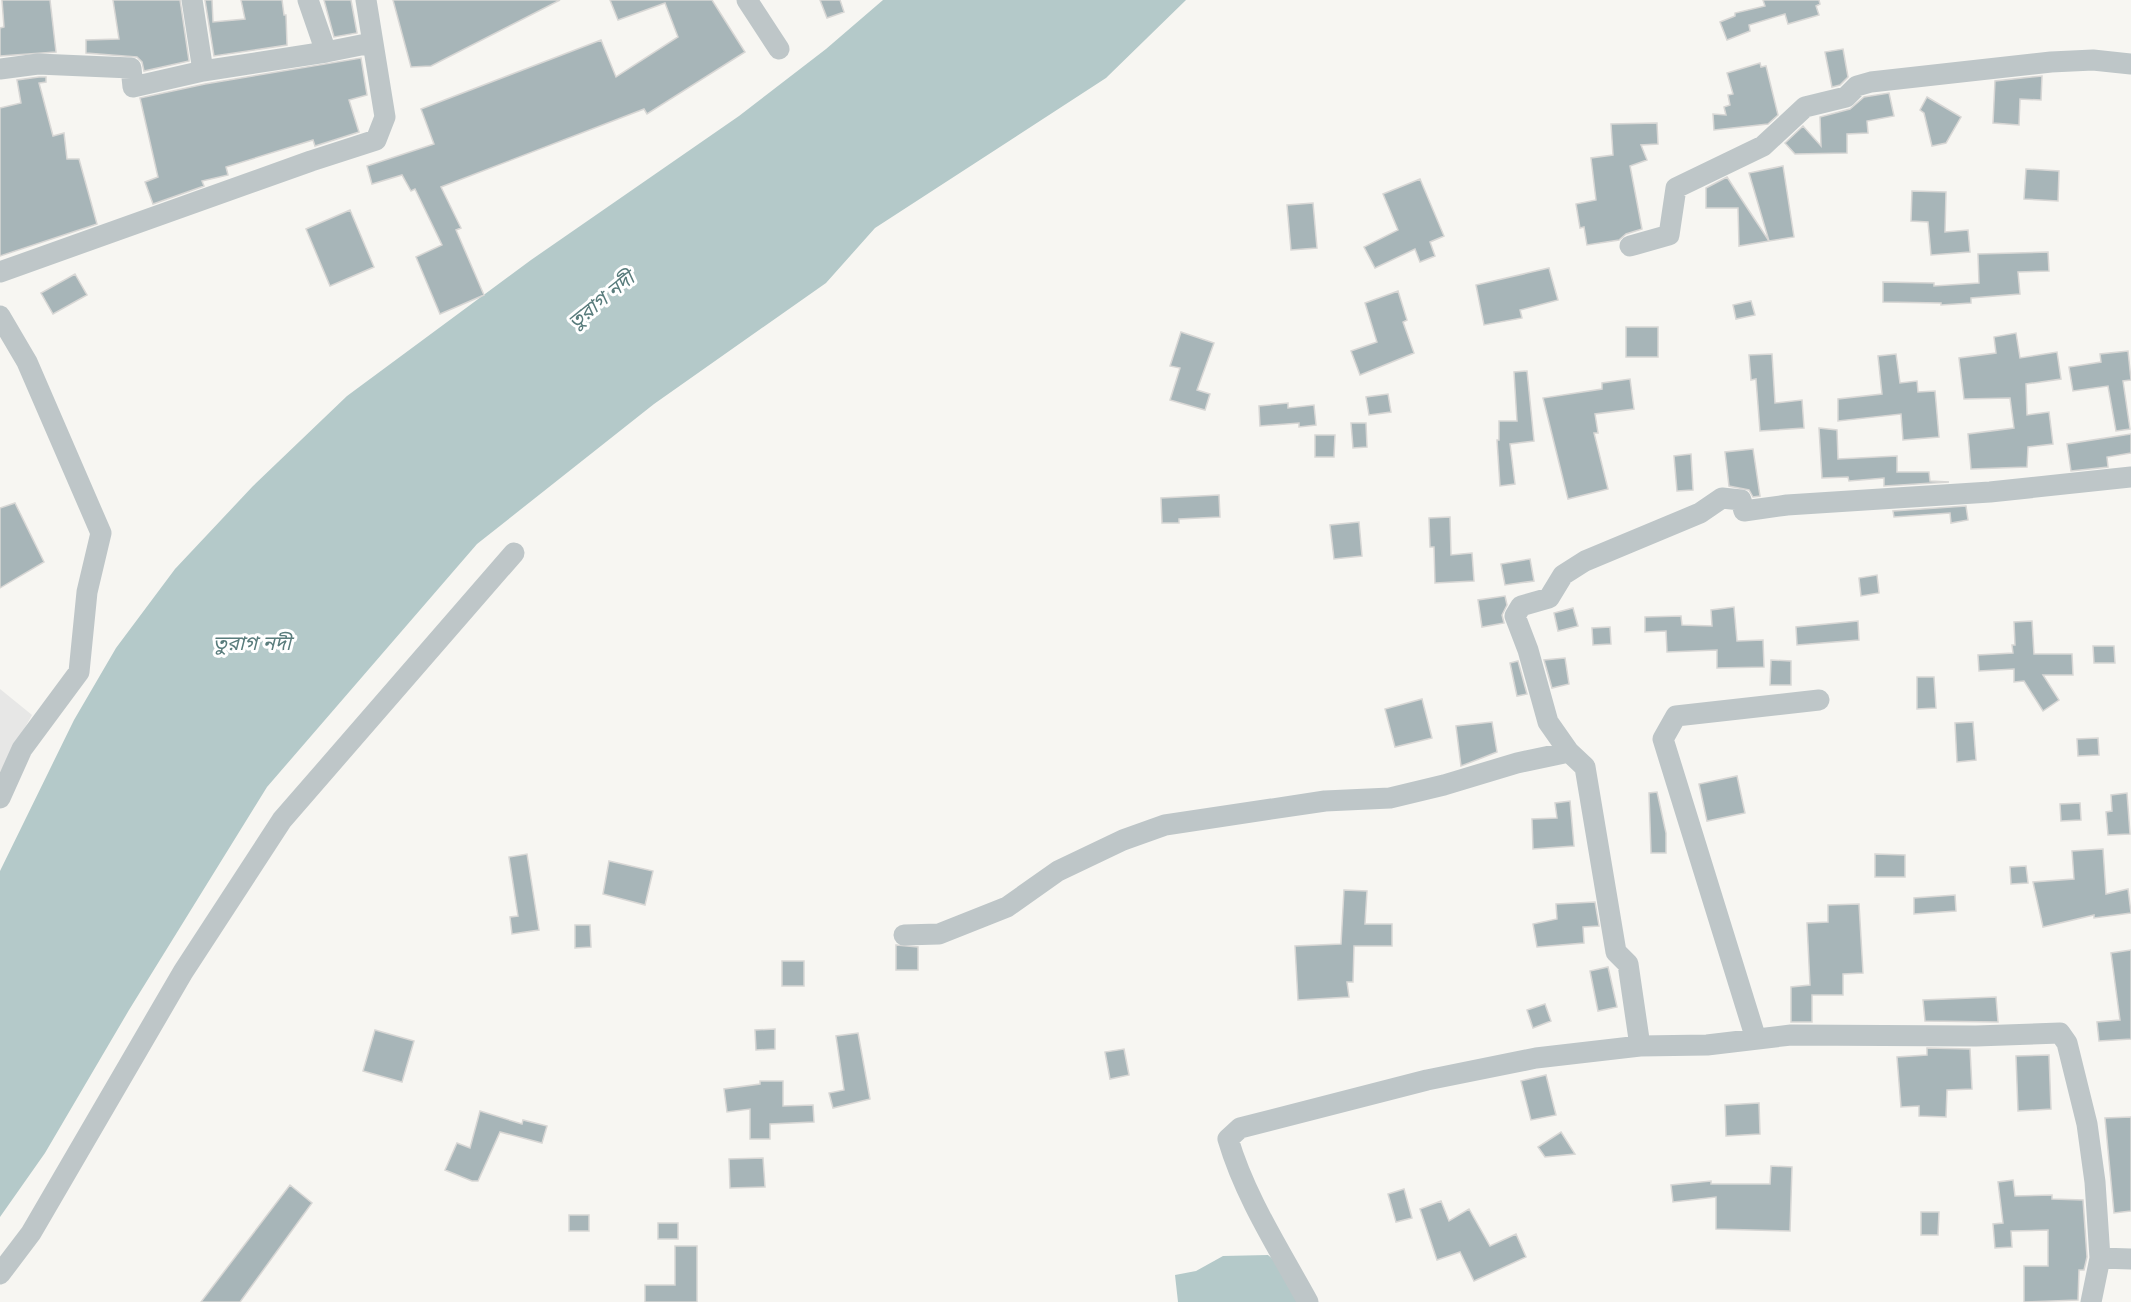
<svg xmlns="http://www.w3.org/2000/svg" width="2131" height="1302" viewBox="0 0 2131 1302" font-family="Arial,'Noto Sans Bengali',sans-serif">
	<rect width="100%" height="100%" fill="#f7f6f2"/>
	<!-- built -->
	<path fill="#e7e7e6" d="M0,689L32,715L0,772Z"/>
	<!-- water -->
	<path fill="#b4c9c9" d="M883,0H1186L1106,78L875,228L826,283L654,404L477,544L267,787L129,1010L45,1153L0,1217V871L74,720L116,648L175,569L253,486L347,396L531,260L739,116L826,49Z
		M1268,1255L1278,1264L1298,1302H1178L1175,1275L1196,1271L1223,1256Z"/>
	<!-- building -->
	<path fill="#a7b5b8" stroke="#d8d7d5" stroke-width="1.5" d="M2,0H50L56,52L0,56V28L4,27Z
		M113,0H180L189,61L144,71L142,62L137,57L86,53V40L119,39Z
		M205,0H212L213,22L245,19L241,0H282L284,15H286L287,45L214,56Z
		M324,0H351L357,33L334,37Z
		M393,0H560L431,66L411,67Z
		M610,0H712L745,52L647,114L644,109L441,187L461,228L456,230L484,295L440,314L416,257L442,245L415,189L411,191L402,175L372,184L367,166L434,144L421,109L601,40L616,77L678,37L665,3L618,20Z
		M820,0H840L844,12L827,18Z
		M1763,0H1819L1820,4L1816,6L1819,15L1788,24L1785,14L1749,25L1750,31L1727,40L1720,22L1735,16V13L1765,6Z
		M1843,49L1848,77L1840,85L1832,87L1825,52Z
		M361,58L367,95L349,100L359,132L315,146L313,140L226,167L228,175L202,181L204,186L153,204L145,182L158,177L140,98L205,84Z
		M1760,63L1761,67L1766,66L1778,115L1768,124L1714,130L1713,114L1726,115L1724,107L1730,105L1728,95L1733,94L1727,73Z
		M2042,76L2041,100L2020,99L2019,125L1993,123L1995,81Z
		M39,77H46V82L39,83L53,136L64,133L67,159H79L97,224L0,256V108L21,103L17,80Z
		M1889,93L1894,116L1867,121L1868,133L1847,134V153L1795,154L1785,143L1803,126L1821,146L1820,117L1850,109L1864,97Z
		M1927,97L1961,117L1946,143L1932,146L1924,113L1920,110Z
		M1657,123L1658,144L1641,145L1647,160L1630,166L1642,229L1626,234L1619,240L1587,245L1584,227L1580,228L1576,204L1596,200L1591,158L1613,155L1611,124Z
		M1783,166L1794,237L1769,241L1749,173Z
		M2026,169L2059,171L2058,201L2024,199Z
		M1727,177L1738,194L1769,241L1739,246L1738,208H1706V188Z
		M1420,179L1444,236L1430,242L1435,256L1420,262L1415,249L1375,268L1364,247L1398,230L1383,194Z
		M1912,191L1946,192L1945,232L1968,230L1970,252L1931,255L1928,222L1911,221Z
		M1313,203L1317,248L1291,250L1287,205Z
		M350,210L374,267L330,286L306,229Z
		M2048,252L2049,271L2018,272L2020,294L1971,298V303L1941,305V303L1883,302V282L1934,283V286L1979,283L1978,254Z
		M1549,268L1558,300L1520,310L1522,318L1484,325L1476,285Z
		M75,274L87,295L53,314L41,293Z
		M1398,291L1407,320L1403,322L1414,353L1360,375L1351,351L1377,342L1365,303Z
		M1751,301L1755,315L1736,319L1733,305Z
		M1626,327H1658V357H1626Z
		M1181,332L1214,343L1197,390L1210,394L1205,410L1170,400L1180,368L1170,366Z
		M2016,333L2020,358L2057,352L2061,379L2026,384L2027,415L2049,412L2053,444L2028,447L2027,467L1971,469L1968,434L2014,428L2010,398L1964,399L1959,358L1996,353L1994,337Z
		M2128,351L2131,380L2123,381L2130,429L2116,431L2108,386L2073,391L2069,367L2101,362L2100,354Z
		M1772,354L1775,403L1802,400L1804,428L1760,431L1756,379L1751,380L1749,355Z
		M1896,354L1900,383L1917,381L1918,392L1935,391L1939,437L1903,440L1901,414L1838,421V399L1882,394L1878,356Z
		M1527,371L1534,441L1510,444L1515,484L1500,486L1497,440H1499V421H1517L1514,372Z
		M1630,379L1634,409L1595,414L1598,433H1594L1608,489L1568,499L1543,398L1602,389V383Z
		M1388,394L1391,412L1369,415L1366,397Z
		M1288,403V408L1314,405L1316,425L1299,427V423L1260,426L1259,406Z
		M1351,423H1366L1367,447L1353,448Z
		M1819,428L1837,430L1838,459L1897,456V472H1929L1930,481L1949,482L1884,486V478L1849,481L1848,477L1822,478Z
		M2131,434V453L2107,457L2108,467L2071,471L2067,444Z
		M1315,435H1335L1334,457H1315Z
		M1753,449L1760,496L1753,497L1749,490L1729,486L1725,452Z
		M1691,454L1693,490L1677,491L1674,456Z
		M1219,495L1220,517L1179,519V523H1162L1161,498Z
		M15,503L44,562L0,588V508Z
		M1966,506L1968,520L1951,523L1950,513L1894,517L1893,511Z
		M1450,517L1451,555L1472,553L1474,581L1435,583L1434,547H1430L1429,518Z
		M1359,522L1362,556L1334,559L1330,525Z
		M1530,559L1534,581L1505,585L1501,564Z
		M1877,575L1879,593L1861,596L1859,578Z
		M1505,596L1507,605L1502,615L1504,623L1482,627L1478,600Z
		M1734,607L1737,641L1763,640L1764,667L1717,668V650L1667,652L1666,631L1645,632V617L1681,616L1682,625L1712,626L1711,610Z
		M1573,608L1578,626L1558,631L1554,613Z
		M1858,621L1859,640L1797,645L1796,627Z
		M2032,621L2034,654H2072L2073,675H2043L2059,700L2043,711L2024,681L2014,682V669L1979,671L1978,655L2013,653L2012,645H2015L2014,622Z
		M1610,627L1611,644L1593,645L1592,628Z
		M2093,646H2114L2115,663H2094Z
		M1565,658L1569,684L1552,688L1544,660Z
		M1771,660L1791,661V685H1770Z
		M1518,661L1527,694L1517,696L1510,663Z
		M1917,677H1934L1936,708L1917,709Z
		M1422,699L1432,738L1395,747L1385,709Z
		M1492,722L1497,752L1461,766L1456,726Z
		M1973,722L1976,760L1957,762L1955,723Z
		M2098,738L2099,755L2078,756L2077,739Z
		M1737,776L1745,813L1707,821L1699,784Z
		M1657,792L1666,833V853H1651L1649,793Z
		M2127,793L2130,834L2108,835L2106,812L2112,811L2111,795Z
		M1570,801L1574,846L1533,849L1532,819L1557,818L1555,803Z
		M2080,803L2081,820L2061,821L2060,804Z
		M2103,849L2106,894L2128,889L2131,913L2094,918V915L2043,927L2033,882L2074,879L2072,851Z
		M527,854L539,930L512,934L510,917L518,916L509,857Z
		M1875,854L1905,855V877H1875Z
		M609,861L653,871L645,905L603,894Z
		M2026,866L2028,883L2011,884L2010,867Z
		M1344,890L1367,891L1365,924H1392V946H1354L1353,982H1347L1349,997L1298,1000L1295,946L1341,944Z
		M1955,895L1956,911L1914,914V898Z
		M1595,902L1599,926L1583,927L1584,943L1537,947L1533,924L1557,919L1556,904Z
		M1859,904L1863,973L1843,974V995H1812V1022H1791V987L1810,985L1807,923L1828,922V905Z
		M575,925H590L591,947L575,948Z
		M896,945L918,947V970H896Z
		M2131,950V1039L2099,1041L2097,1022L2120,1020L2111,953Z
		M782,961H804V986H782Z
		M1608,967L1617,1007L1598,1011L1590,971Z
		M1996,997L1998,1022L1925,1021L1923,1000Z
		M1545,1004L1551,1021L1533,1028L1527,1010Z
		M775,1029V1049L756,1050L755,1030Z
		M375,1030L414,1041L402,1082L363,1071Z
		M858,1033L870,1099L833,1108L829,1093L844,1090L836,1036Z
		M1927,1048L1970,1049L1972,1089L1947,1090L1946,1117L1919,1116V1106L1901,1107L1897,1057L1927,1055Z
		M1124,1049L1129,1075L1110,1079L1105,1052Z
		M2049,1055L2051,1109L2018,1111L2016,1056Z
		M1546,1075L1556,1115L1531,1120L1521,1081Z
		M760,1081H783V1106L813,1105L814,1122L770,1124V1139H750V1109L727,1112L724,1089L760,1084Z
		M1759,1103L1760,1134L1726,1136L1725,1105Z
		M480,1111L522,1124L523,1120L547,1126L542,1143L500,1132L478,1181H472L445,1170L457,1143L470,1148Z
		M2131,1117V1211L2114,1213L2105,1118Z
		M1561,1132L1575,1154L1545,1157L1538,1147Z
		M763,1158L765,1187L730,1188L729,1159Z
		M1771,1166L1792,1167L1790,1231L1716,1229V1197L1673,1202L1671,1185L1711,1181V1184H1770Z
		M2013,1180L2015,1196L2052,1195V1199L2083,1200L2087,1257L2084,1270H2079L2078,1300L2024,1302V1266H2048V1230L2011,1231L2012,1247L1995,1248L1993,1224L2003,1223L1998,1182Z
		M290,1185L312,1203L240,1302H201Z
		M1404,1189L1412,1218L1396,1222L1388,1194Z
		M1441,1201L1449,1221L1469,1209L1490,1246L1516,1234L1526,1257L1474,1281L1460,1252L1437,1260L1420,1209Z
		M1921,1212H1939L1938,1235H1921Z
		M569,1215H589V1231H569Z
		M658,1223H678V1239H658Z
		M675,1246H697V1302H645V1285H675Z"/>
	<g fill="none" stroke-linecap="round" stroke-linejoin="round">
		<!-- street -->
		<path stroke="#bec6c8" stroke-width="21" d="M192,0L203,71
			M747,0L779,49
			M326,52L371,43
			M0,69L38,64L131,68L133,87L203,71L326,52L308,0
			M1630,246L1669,235L1676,188L1763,146L1805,107L1846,97L1857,86L1871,82L2051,62L2093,60L2131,64
			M0,272L311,161L376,140L385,117L366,0
			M0,316L27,362L101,533L87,592L79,672L22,749L0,798
			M904,935L939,934L1007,907L1058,871L1123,840L1165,825L1325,801L1390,798L1444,785L1517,763L1569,752
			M1756,1039L1663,739L1676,716L1819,700
			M1640,1046L1628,964L1616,952L1585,767L1569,752L1548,722L1528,650L1515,616L1521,606L1549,598L1563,575L1585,561L1700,513L1722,498L1741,500L1744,511L1787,505L1990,492L2131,477
			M2100,1258L2131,1259
			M0,1274L31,1233L183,972L282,820L514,553
			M1308,1302C1279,1249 1245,1197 1228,1139L1240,1128L1427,1080L1536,1058L1640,1046L1707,1045L1791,1035L1976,1036L2060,1033L2067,1043L2087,1124L2095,1182L2100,1258L2091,1302"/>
	</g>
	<g text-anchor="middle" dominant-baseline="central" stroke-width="6" stroke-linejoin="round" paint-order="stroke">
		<!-- water labels -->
		<g font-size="20" font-style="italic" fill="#597c7c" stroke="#fff">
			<text transform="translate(601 300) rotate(-39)">তুরাগ নদী</text>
			<text x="252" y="643">তুরাগ নদী</text>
		</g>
	</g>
</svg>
